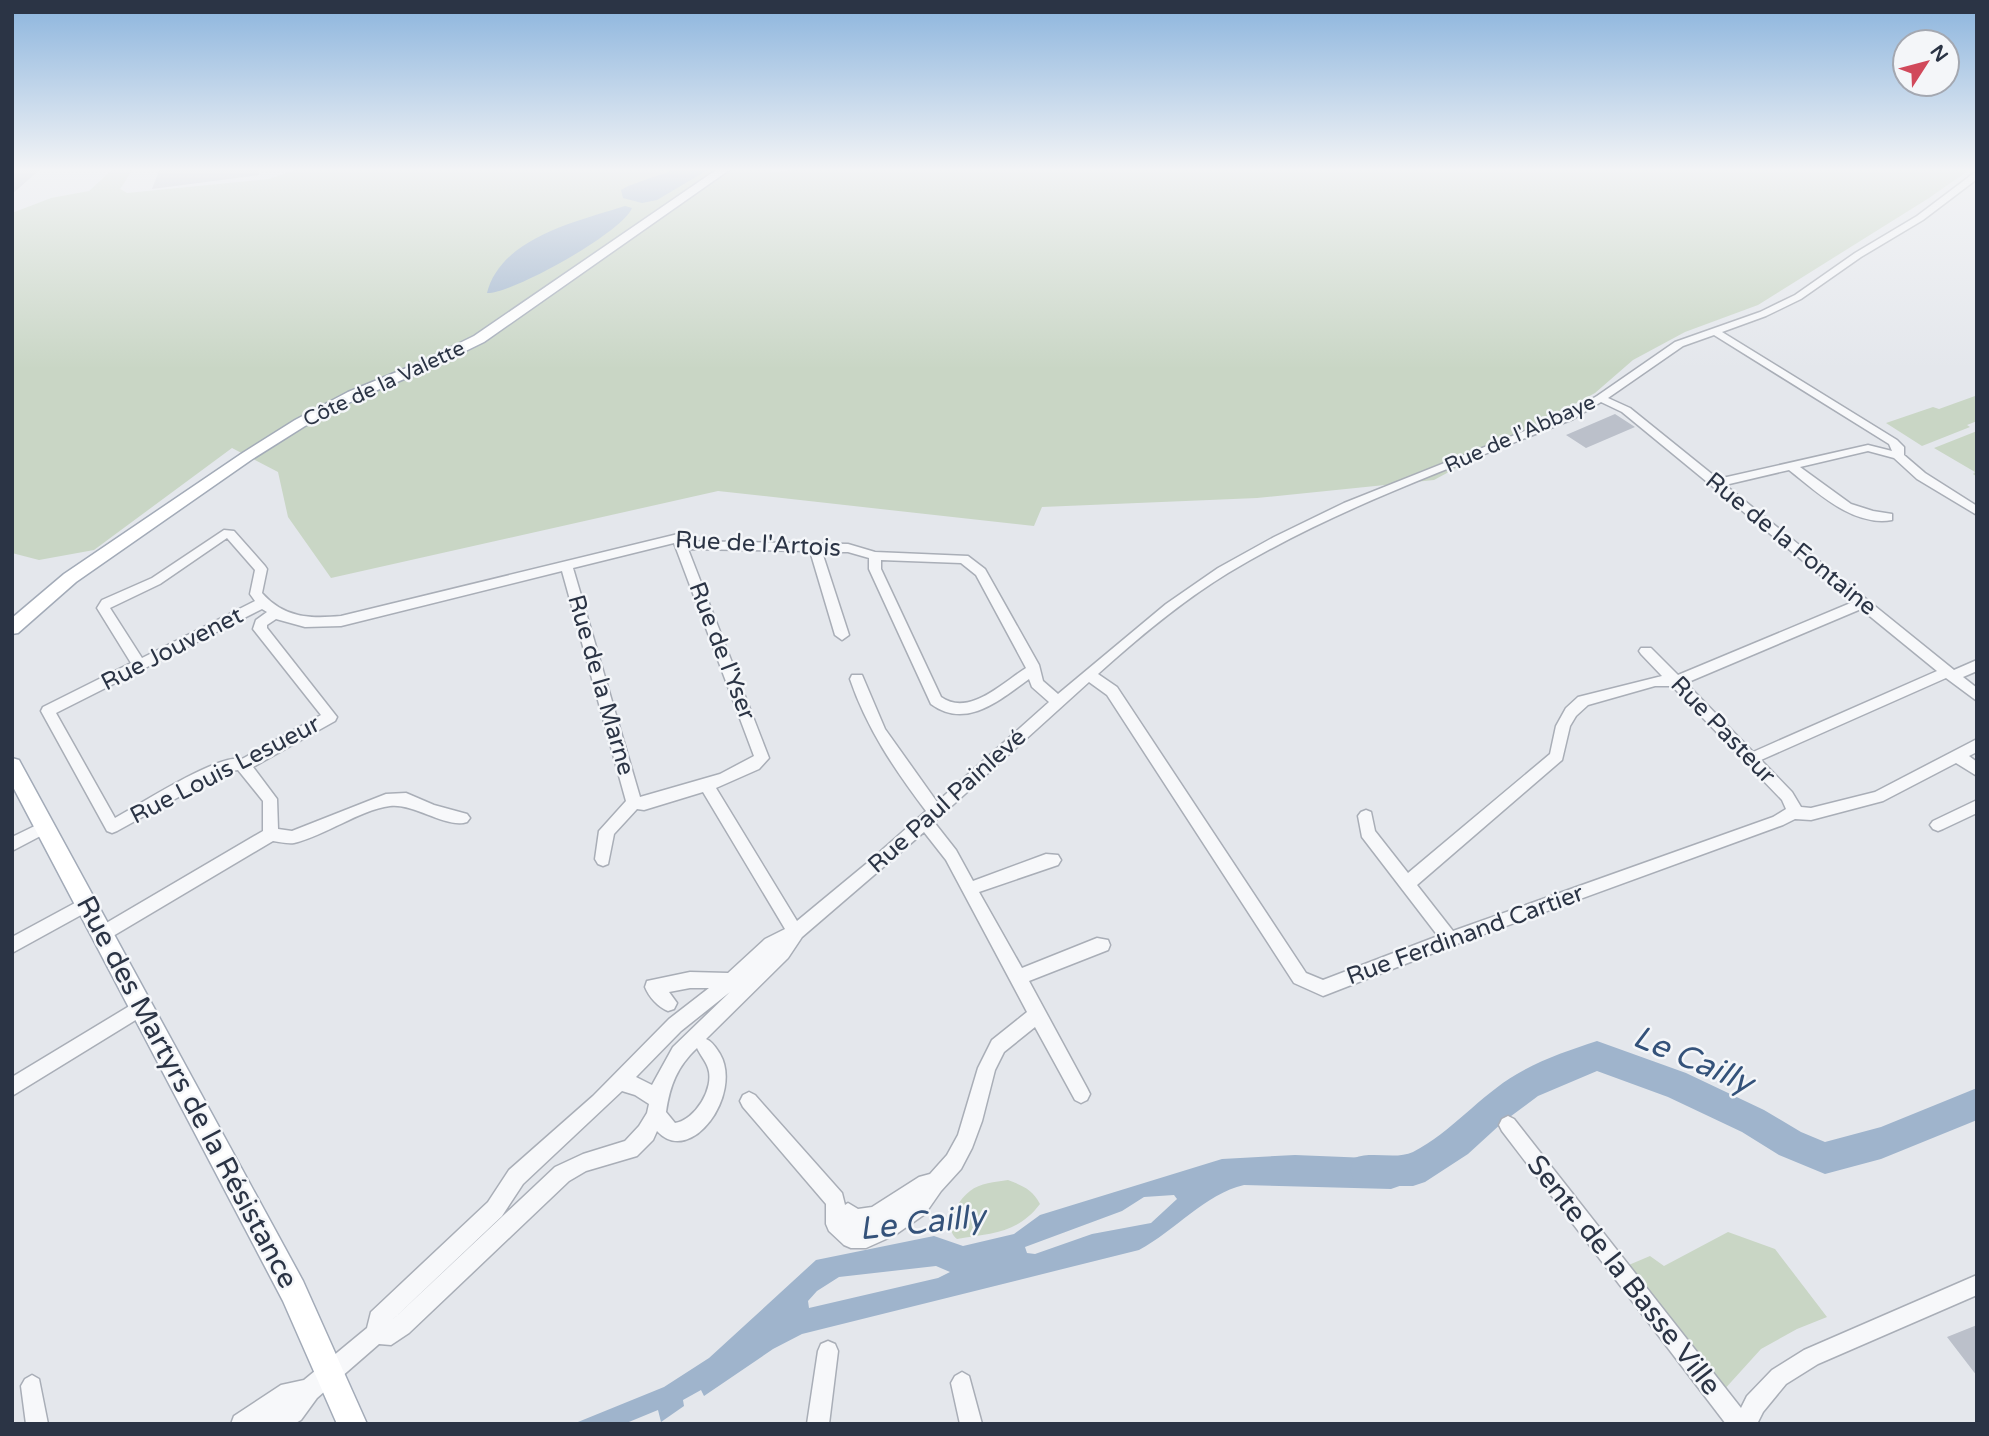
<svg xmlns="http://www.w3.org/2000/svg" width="1989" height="1436" viewBox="0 0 1989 1436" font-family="'Varela Round',sans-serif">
	<rect width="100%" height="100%" fill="#e4e7ec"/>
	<!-- green -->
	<path fill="#c9d6c5" d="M114,168H134L120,189L127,193L269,179L300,168H772L770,172L819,168H1412L1417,170L1424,168H1972L1929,198L1758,305L1685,332L1633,360L1595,393L1434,480L1257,498L1042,507L1034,526L718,491L331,578L288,517L278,472L232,448L94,550L39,560L12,553V213L51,198L89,191Z
		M1975,396L1977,421L1967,425L1970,427L1922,446L1886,423L1933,407L1939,409Z
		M1977,431V477L1973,474L1975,472L1934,448Z
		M1008,1180C1023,1186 1032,1189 1040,1204C1017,1234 992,1233 957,1239C942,1227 957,1201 970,1191C980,1183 995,1182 1008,1180Z
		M1728,1232L1775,1249L1827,1317L1797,1329L1761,1349L1722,1392L1624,1267L1650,1256L1664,1266Z"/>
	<!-- water -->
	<path fill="#9fb4cc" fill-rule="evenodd" d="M679,168H711L657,200L642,203L623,198L621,190L628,186Z
		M625,206L632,208C623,232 512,294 487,293C501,237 579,221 625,206Z
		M1295,1155L1393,1159L1408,1183L1391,1189L1244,1185C1205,1194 1175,1231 1139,1250L802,1334L773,1349L704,1396L701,1390L683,1400L684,1406L661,1422L658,1410L624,1424H573L664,1387L709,1358L816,1260L934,1236L963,1246L1014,1234L1040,1215L1222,1159ZM1174,1195L1177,1199L1151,1223L1092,1234L1035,1254L1027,1253L1025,1247L1122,1211L1144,1197ZM936,1266L950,1272L938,1278L809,1308L808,1301L817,1291L839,1277Z"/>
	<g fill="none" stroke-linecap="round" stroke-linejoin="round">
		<!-- river -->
		<path fill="#9fb4cc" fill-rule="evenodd" d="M1597,1041L1686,1073L1764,1110L1801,1132L1825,1142L1881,1127L1977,1088V1120L1881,1159L1825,1174L1779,1155L1742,1132L1668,1097L1597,1071L1538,1096L1503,1122L1468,1154L1425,1182L1413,1186H1366L1354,1182L1350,1170L1354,1158C1373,1151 1396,1160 1413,1152C1452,1132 1479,1096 1517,1074C1542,1059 1570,1050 1597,1041Z"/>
	</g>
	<!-- building -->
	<path fill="#bbc0ca" d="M12,168H42L12,194Z
		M160,168H259V175L152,189Z
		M1615,414L1635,427L1586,448L1566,435Z
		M1977,1325V1376L1947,1337Z"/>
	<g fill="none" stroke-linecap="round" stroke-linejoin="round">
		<!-- minor casing -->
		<g stroke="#a9aeb7" stroke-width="3">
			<path id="minor" d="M1974,173H1977V179L1923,220L1861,257L1801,299L1766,316L1722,332L1897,440L1904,447V455L1925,473L1977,506V515L1917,479L1894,458L1868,451L1800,467L1851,504L1873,511L1892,514V520C1853,527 1817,492 1789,470L1725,485L1954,670L1977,660V671L1963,677L1977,688V701L1946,678L1761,760L1792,792L1801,807L1811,808L1875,792L1977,739V752L1969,756L1977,762V776L1956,763L1883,801L1811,820L1795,819L1783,825L1454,945L1323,996L1294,983L1107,695L1089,682L934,822L956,850L973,881L1046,854L1058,855L1061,860L1058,865L979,892L1022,968L1097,938L1108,940L1110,945L1108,950L1029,981L1087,1088L1090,1094L1087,1100L1081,1103L1075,1100L1035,1027L1004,1052L995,1070L982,1121L972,1148L961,1169L941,1191L925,1214L895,1235L866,1248H851L844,1245L829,1231L826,1224V1204L743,1107L740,1101L743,1095L749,1092L755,1095L842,1193L845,1205L848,1203L858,1209L872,1207L919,1177L930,1174L947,1155L958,1135L978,1068L992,1040L1027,1012L946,860L924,832L802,937L788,958L706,1039C713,1042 716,1048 720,1054C743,1094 691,1168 657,1131L653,1140L637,1156L586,1171L569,1181L409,1333L391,1345L379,1344L317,1398L301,1420L294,1424H231L234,1416L281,1385L304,1380L367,1328L371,1312L488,1202L509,1170L593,1096L669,1019L709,988H690L669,992L677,1003L674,1009L668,1011C658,1007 649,997 645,987L647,981L690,972L728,973L765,939L785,929L703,792L644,810L637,809L614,834L608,864L603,866L598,864L595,859L599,831L626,801L562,571L341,626L305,627L276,619L267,625V628L337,717L335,721L253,767L277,799L278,829L292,831L386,794L406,793L434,805L467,814L470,818L467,822C447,829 414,803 390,806C359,810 325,836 294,843C288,844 280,842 273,841L108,939L102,941L96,939L94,934L96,929L263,831V801L238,770L224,772L117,831L112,833L107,831L41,711L43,707L131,663L97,608L102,600L152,578L224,530L234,531L265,566L267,569L262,593C284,618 310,619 341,616L678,534L682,535L685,541L848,544L875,552L968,556L985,569L1039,665L1043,681L1058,694L1166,604L1218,568L1274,537L1344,503L1565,415L1597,396L1675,342L1760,312L1795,295L1855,253L1917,216ZM1714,335L1889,444L1892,451L1868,445L1718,479L1630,408L1608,398L1683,346ZM1601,402L1622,412L1853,602L1678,675L1651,648H1641L1639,651L1641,654L1662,676L1578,697L1566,708L1556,726L1550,754L1408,873L1375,831L1371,812L1366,810L1361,812L1358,816L1362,837L1438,936L1323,980L1306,973L1117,687L1098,674C1138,638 1182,601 1228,573C1336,508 1457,466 1573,419ZM227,538L255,570L250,594L255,601L142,658L110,608L160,584ZM674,543L754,756L720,774L640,797L573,568ZM688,549L810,551L835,635L842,640L849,635L822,552H848L869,558V569L931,704C966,730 1000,700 1029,679L1032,687L1049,702L937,802L885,729L862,675H852L850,679C867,729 895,770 926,811L866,864L797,921L716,788L759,769L769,758ZM881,560L961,563L976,575L1026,668C1002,683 969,717 941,697L881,569ZM262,609L267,612L256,620L253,629L321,715L242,759C219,753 139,805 115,818L56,713ZM1861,609L1937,671L1753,752L1686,683ZM1655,686H1672L1782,800L1786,809L1773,817L1453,931L1417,885L1562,760L1570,726L1576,716L1588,705ZM730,992L673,1047L652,1085L636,1077L681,1031ZM697,1048C700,1055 706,1061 708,1068C715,1088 695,1120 675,1123L666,1112C670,1085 677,1067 697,1048ZM622,1091L635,1095L649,1104L647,1113L639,1126L625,1141L583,1154L555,1167L388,1324L502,1216L523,1184Z
				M1977,800V813L1943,829L1938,831L1933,829L1930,825L1933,821Z
				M45,821L50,823L53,827L50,831L12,851V837Z
				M86,897L92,899L94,904L92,909L12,953V937Z
				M141,999L147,1001L150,1007L147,1013L12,1096V1077Z
				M1508,1116L1514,1119L1741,1408L1747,1396L1772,1370L1804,1350L1977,1275V1295L1818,1364L1786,1384L1763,1412L1757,1424H1726L1502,1131L1499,1125L1502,1119Z
				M828,1341L835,1344L838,1351L829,1424H807L818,1351L821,1344Z
				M962,1372L969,1376L982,1424H960L951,1383L955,1376Z
				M32,1375L39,1379L48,1424H26L21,1386L25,1379Z"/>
		</g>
		<!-- major casing -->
		<g stroke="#a3abb8" stroke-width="3">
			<path id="major" d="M719,168H732L484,342L431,368L358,398L305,426L251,460L76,582L18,633L12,634V618L64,574L241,454L295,420L348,392L421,362L474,336Z
				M12,758L19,760L303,1281L367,1424H337L283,1301L12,785Z"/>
		</g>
		<!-- minor -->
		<use href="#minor" fill="#f7f8fa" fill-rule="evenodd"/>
		<!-- major -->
		<use href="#major" fill="#fff" fill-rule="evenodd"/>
	</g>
	<!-- sky -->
	<linearGradient id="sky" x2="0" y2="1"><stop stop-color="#8bb4dd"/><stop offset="0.46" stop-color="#f3f4f6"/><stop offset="1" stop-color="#f3f4f6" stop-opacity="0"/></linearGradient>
	<rect width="1989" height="369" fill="url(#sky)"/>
	<g text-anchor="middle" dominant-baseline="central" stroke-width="5" stroke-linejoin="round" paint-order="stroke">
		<!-- far-street labels -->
		<g font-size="21" fill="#2b3445" stroke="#f4f6f9">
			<text transform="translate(384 384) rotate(-25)">Côte de la Valette</text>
			<text transform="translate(1520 434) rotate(-24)">Rue de l'Abbaye</text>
		</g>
		<!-- street labels -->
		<g font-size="24" fill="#2b3445" stroke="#f4f6f9">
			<text transform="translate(758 544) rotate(3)">Rue de l'Artois</text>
			<text transform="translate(1791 544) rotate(39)">Rue de la Fontaine</text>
			<text transform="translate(172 649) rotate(-27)">Rue Jouvenet</text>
			<text transform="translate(722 651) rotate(69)">Rue de l'Yser</text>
			<text transform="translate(601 685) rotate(74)">Rue de la Marne</text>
			<text transform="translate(1723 730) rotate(46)">Rue Pasteur</text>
			<text transform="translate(225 770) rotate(-27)">Rue Louis Lesueur</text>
			<text transform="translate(947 801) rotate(-42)">Rue Paul Painlevé</text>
			<text transform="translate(1465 935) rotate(-20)">Rue Ferdinand Cartier</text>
		</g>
		<!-- near-street labels -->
		<g font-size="28" fill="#2b3445" stroke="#f4f6f9">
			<text transform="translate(187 1092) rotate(62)">Rue des Martyrs de la Résistance</text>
			<text transform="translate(1624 1275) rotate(52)">Sente de la Basse Ville</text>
		</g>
		<!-- near-water labels -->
		<g font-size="32" font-style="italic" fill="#34527a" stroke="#f4f6f9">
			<text transform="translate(1693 1060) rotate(23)">Le Cailly</text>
			<text transform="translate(922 1223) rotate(-6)">Le Cailly</text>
		</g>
	</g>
	<!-- border -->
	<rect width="1989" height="1436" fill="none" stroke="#2b3445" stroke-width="28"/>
	<!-- north arrow -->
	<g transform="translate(1926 63) rotate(54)"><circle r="33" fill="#f4f6f9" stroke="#a4a8b1" stroke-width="2"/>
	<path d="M0-5L12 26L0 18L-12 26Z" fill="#d1495b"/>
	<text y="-10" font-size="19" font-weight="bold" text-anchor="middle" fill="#2b3445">N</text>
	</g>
</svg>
